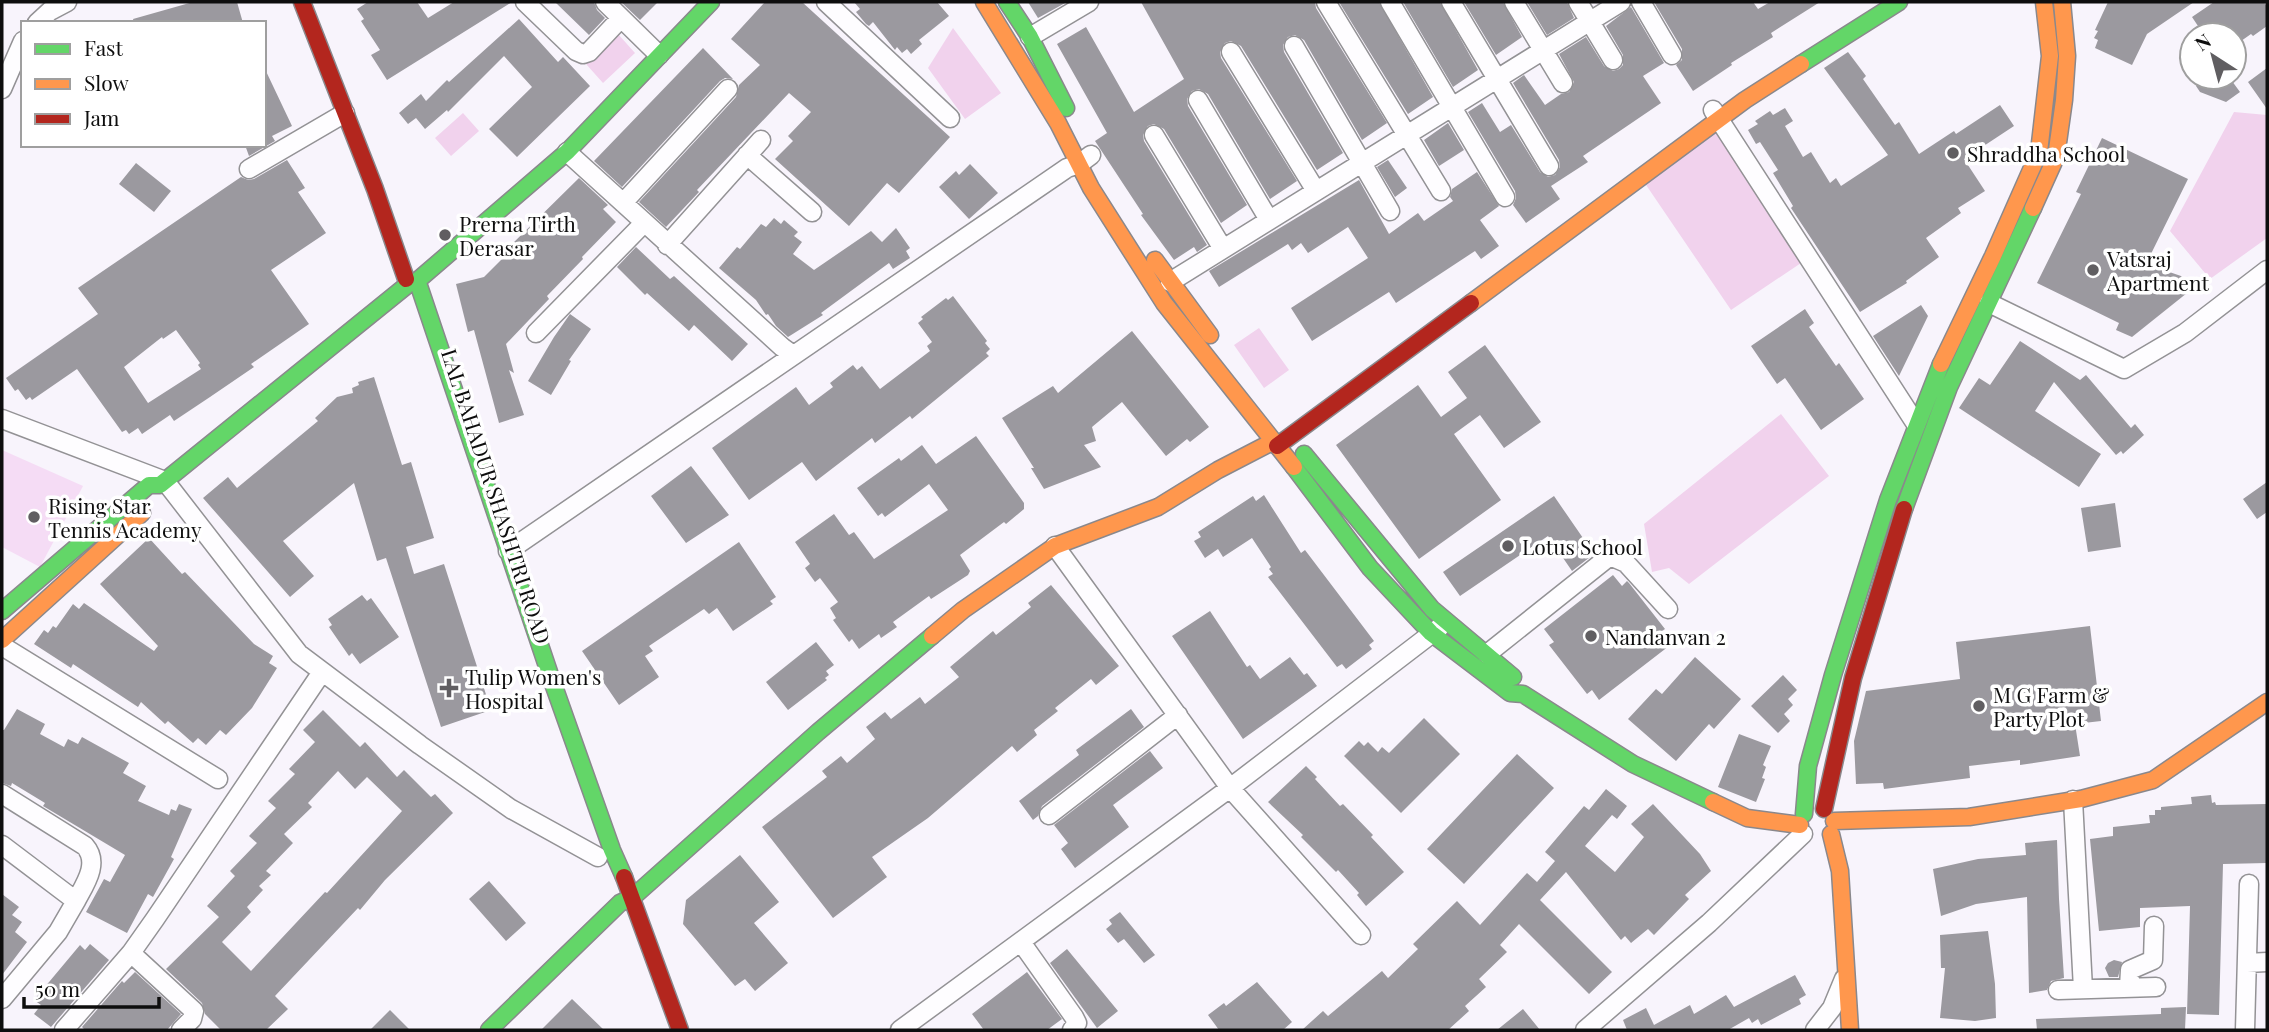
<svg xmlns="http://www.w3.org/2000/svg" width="2269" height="1032" viewBox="0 0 2269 1032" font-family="'Playfair Display',serif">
	<rect width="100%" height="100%" fill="#f8f4fc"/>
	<!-- green -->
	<path fill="#f1d2ed" d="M953,28L1001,93L965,119L928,68Z
		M618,34L635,53L603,83L586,64Z
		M2234,112L2267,115V238L2210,279L2170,231Z
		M463,113L479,131L451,156L435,138Z
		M1715,130L1804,261L1731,310L1642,179Z
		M1259,328L1289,370L1264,388L1234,345Z
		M1781,414L1829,476L1689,584L1669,568L1652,572L1644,524Z"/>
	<!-- pitch -->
	<path fill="#f5dcf5" d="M2,450L83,486L40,567L2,547Z"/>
	<!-- building -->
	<path fill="#9b999f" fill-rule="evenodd" d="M193,2H237L243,23H134L133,19Z
		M368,2H417L428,18L454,2H512L387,80L371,55L380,50L361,21L364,19L357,9Z
		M555,2H594L597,10L605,18L589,35Z
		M621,2H658L640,20Z
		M765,2H802L950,137L899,193L887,183L849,226L775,159L793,141L788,136L811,112L789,93L697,190L699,192L666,227L639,202L736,97L739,85L760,65L731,39Z
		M854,2H937L949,16L919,40L922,44L911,54L907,49L902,53L897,47L895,50L873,22L869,26L866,24L856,12L860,9Z
		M1028,2H1067L1038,18Z
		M1141,2H1315L1316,8L1387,123L1362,140L1304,40L1295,35L1288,37L1283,45L1284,52L1343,153L1317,170L1241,46L1231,41L1225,43L1220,52L1221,58L1297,181L1270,199L1208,94L1199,89L1192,91L1187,99L1188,106L1247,205L1221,223L1164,129L1154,124L1148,126L1143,135L1144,141L1207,245L1197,252L1194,247L1174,260L1141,215L1143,214L1095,141L1107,133L1057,44L1086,27L1134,112L1184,79Z
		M1339,2H1379L1433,97L1408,114Z
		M1403,2H1440L1478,70L1453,87Z
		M1464,2H1503L1522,37L1496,55Z
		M1527,2H1567L1574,18L1547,35Z
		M1654,2H1753L1758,9L1770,2H1820L1771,33L1773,37L1731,63L1732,65L1693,91L1676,65L1682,60V49Z
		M2108,2H2194L2147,34L2132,65L2095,48L2098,40L2094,38L2098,31L2095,30Z
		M2214,2H2264L2267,7V26L2253,36L2251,34L2234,46V35H2204L2192,17Z
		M1631,7L1664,63L1643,76L1661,103L1583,156L1588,162L1551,186L1560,199L1526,223L1513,205L1516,198L1515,191L1468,112L1482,103L1500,132L1511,125L1540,172L1548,177L1555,175L1560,167L1559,160L1513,83L1524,75L1545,105L1561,94L1569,92L1574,82L1559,54L1586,37L1604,66L1613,71L1619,69L1623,65V55L1606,26Z
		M519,19L558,62L563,57L590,86L517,157L489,129L532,87L504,56L448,112L447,110L425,129L416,118L408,124L399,113L421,94L426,101L447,80L449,82Z
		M703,48L733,79L725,78L720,81L622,187L594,161Z
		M1848,52L1866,76L1863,79L1895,125L1899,122L1919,154L1954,131L1956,134L2000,105L2014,126L1964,159L1985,191L1958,208L1961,213L1926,238L1939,257L1906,281L1907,283L1860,312L1791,208L1793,206L1773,173L1778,170L1760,142L1756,144L1748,130L1758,124L1755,121L1770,111L1773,115L1785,108L1793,121L1785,126L1803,157L1811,152L1830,183L1836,178L1841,186L1888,155L1824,68Z
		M264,67L292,126L272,136L275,141L249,156L245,145H264Z
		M2267,68V109L2248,82Z
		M2200,77H2229L2240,92L2226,102L2200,92L2196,86Z
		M1448,123L1464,150L1439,166L1424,140Z
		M2102,138L2188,179L2146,264L2181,276L2192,289L2132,337L2116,330L2119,323L2037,283L2081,194L2076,192Z
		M287,160L305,188L298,192L326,233L271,270L309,324L251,364L254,367L210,397L174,421L170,415L142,434L138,428L129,434L126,430L122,432L77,369L32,400L30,397L26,400L18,389L15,391L6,378L98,314L78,288L241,177L248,180L254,179ZM176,330L200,363L198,365L201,369L148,403L124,367L162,337L163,339Z
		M1388,160L1407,188L1395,197L1377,167Z
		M136,163L171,191L154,212L119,184Z
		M970,164L998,193L969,219L939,187L956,171L959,175Z
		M1477,172L1499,206L1480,220L1499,246L1481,259L1475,251L1396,303L1389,292L1312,341L1291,308L1368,258L1348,227L1308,253L1301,243L1292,250L1288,244L1219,287L1209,271L1359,180L1389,234L1418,213L1424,221L1453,201L1450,197L1452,189Z
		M579,178L608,205L603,209L616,222L582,257L583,259L547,296L549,299L506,344L514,373L509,370L524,415L499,423L474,330L468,332L456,284L484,277L510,251L508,248Z
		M774,218L781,224L784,220L798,232L794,236L802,242L793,254L814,270L871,231L882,242L896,228L910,248L906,251L910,258L893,269L889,263L821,313L823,315L788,337L776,326L768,314L766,315L756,300L719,268L737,247L740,249L761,224L766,227Z
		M636,247L670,279L674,276L748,344L732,361L694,325L689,331L647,293L645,295L617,267Z
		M953,296L987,341L985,343L990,349L986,353L989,356L912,419L910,416L875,443L872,438L816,481L802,462L749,500L712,448L796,387L809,405L833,387L830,383L853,365L857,370L862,366L880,389L930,351L927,346L932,342L918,323L923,319L921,317L946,298L948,300Z
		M1921,305L1928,316L1899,376L1873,336Z
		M1805,309L1814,323L1809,327L1836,366L1839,363L1864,399L1821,430L1785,378L1777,384L1751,346Z
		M570,314L591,329L569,360L571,361L551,395L528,381L554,337Z
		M1132,331L1209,427L1190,442L1187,439L1166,456L1122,402L1092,427L1096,441L1084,445L1101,467L1044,489L1031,468H1034L1002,418L1053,386L1058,393Z
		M2020,341L2080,380L2086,375L2131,428L2135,424L2144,435L2123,454L2121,451L2116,455L2054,382L2035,411L2101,454L2079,487L1959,408L1979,378L1990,385Z
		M1485,345L1541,422L1504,448L1480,415L1454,434L1501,500L1419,559L1336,445L1418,385L1441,417L1467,398L1448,372Z
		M374,377L402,465L411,462L434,538L406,547L414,574L444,564L491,710L441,727L386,558L377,561L354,483L283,541L314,576L290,597L203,498L228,477L237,488L318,421L315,418L337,397L353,393L352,388L359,385L358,382Z
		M976,436L1024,503V509L1006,524L1004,522L960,555L970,571L968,575L931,599L929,596L893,622L897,627L881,638L879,634L859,649L852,639L849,642L833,620L836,618L830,608L838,602L820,578L815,582L805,568L810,564L795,542L834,514L849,535L854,532L874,559L948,510L929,484L885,517L882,513L878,516L857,488L899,458L901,461L922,445L936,464Z
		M691,466L729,515L686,543L651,496Z
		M2267,482V512L2257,519L2243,499Z
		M1264,495L1301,553L1305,550L1374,641L1369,645L1372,649L1346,669L1342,664L1337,667L1268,577L1273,574L1269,569L1271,567L1252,538L1223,557L1218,549L1205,558L1194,541L1201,537L1198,532L1253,496L1256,501Z
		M1554,496L1594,554L1572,571L1548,536L1460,596L1443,572Z
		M2115,503L2121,547L2088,552L2081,508Z
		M149,538L182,574L185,572L254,644L273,656L269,663L277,668L252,708L226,735L220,730L206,745L198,738L193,743L168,721L165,724L141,702L138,707L73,664L71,668L34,644L44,630L48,633L53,626L56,628L73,604L79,609L84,603L154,651L158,646L100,584Z
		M739,542L776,597L770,601L773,604L733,631L717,608L709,614L704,609L649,646L653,651L645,656L659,677L619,705L582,651Z
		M1613,575L1622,586L1627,581L1629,583L1665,629L1659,633L1669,646L1599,700L1592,690L1587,694L1549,645L1554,642L1544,629Z
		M1051,585L1119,666L1096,685L1091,679L1055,708L1058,711L1034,730L1037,735L1017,752L1012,746L928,818L872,857L887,877L833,918L762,827L827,777L822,771L841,756L847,763L875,739L866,727L885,712L891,719L920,697L925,704L959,677L950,667L993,631L996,635L1031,607L1028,603Z
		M362,595L367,601L371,598L399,637L360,664L352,653L349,656L329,627L332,625L328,619Z
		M1210,611L1247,667L1250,665L1260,679L1290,657L1304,675L1307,673L1317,686L1243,739L1172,636Z
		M2090,626L2101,721L2075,724L2080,756L2020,765V760L1969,766L1970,778L1884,789L1883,783L1856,784L1854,741L1866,691L1960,679L1956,642Z
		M816,642L834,665L826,671L829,675L825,678L827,680L788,710L766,682Z
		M1695,657L1741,699L1714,729L1709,724L1676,761L1628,719L1656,689L1662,694Z
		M1783,675L1797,690L1788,699L1793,705L1784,714L1790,721L1778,733L1751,706Z
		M17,709L45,724L40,734L64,747L68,739L78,744L82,737L129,763L123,773L146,786L138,801L169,815L171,809L176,811L179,804L192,809L171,857L174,859L153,897L148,894L127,933L86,912L104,879L110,882L125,855L43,806L45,803L12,783L11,786L2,783V730H4Z
		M1131,709L1144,727L1042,806L1038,816L1033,820L1019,801L1079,755L1076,750Z
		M323,710L360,747L365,742L397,777L404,770L431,797L435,794L453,813L385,880L360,910L358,908L275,996L288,1009L266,1030H221L205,1014L202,1003L166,969L219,917L207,906L235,876L230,871L257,843L249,836L276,808L268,801L295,774L289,769L315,742L303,730ZM338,771L355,789L367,777L402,811L327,893L325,892L251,971L222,942L251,912L247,907L263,890L259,886L271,875L266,871L293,843L284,834L312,807L308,803Z
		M1424,718L1460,754L1401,813L1344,756L1359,741L1364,746L1368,742L1378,752L1382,747L1389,753Z
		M1739,734L1771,746L1763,765L1766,767L1762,778L1765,779L1756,802L1718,787Z
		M1150,751L1163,768L1113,805L1129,827L1075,868L1061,849L1068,843L1054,825Z
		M1517,754L1554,788L1464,884L1427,849Z
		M1306,766L1317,777L1315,779L1340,806L1343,804L1373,835L1371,837L1404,872L1366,906L1357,895L1359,893L1338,870L1336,872L1301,837L1303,835L1268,802Z
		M1606,789L1627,806L1617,819L1612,815L1585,846L1615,872L1644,837L1631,824L1653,804L1700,854L1711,871L1685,895L1689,899L1654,935L1648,929L1631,943L1625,936L1621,940L1566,872L1540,900L1612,972L1589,994L1519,924L1500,945L1507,952L1479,979L1486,987L1465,1006L1469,1011L1448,1030H1302L1323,1011L1328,1016L1382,971L1388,978L1418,949L1413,944L1457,901L1480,925L1527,873L1537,882L1555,861L1545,852L1584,806L1589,810Z
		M2211,795L2212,803L2215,802L2216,805L2267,804V863L2223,864L2219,1015L2187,1014L2190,906L2140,908V927L2099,931L2090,839L2113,836V827L2150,823L2149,815H2155V810H2161V807L2192,804L2191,797Z
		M2057,840L2059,899L2064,978L2051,981L2047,990L2029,993L2027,897L1976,904L1941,916L1933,869L1978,859L2026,855L2025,843Z
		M740,855L779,902L754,923L788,963L755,991L745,979L735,986L683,924L686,900Z
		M489,881L526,923L506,941L469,899Z
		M2,894L19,907L12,915L22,922L15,932L27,942L2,975Z
		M1120,912L1155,955L1144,963L1124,939L1118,943L1106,929L1112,924L1109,920Z
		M1988,931L1995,984L1996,1018L1975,1021L1940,1018L1945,968H1941L1940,935Z
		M90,944L109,960L51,1027L34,1014L41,1005L34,1000L80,945L85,950Z
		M1067,949L1118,1011L1097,1028L1050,963Z
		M2114,960L2122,962L2118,977H2109L2105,968L2108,963Z
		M135,972L181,1014L167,1030H85L82,1027L122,981L124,983Z
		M1027,972L1062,1019L1047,1030H984L972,1014Z
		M1795,975L1806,995L1799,999L1801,1004L1761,1025L1758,1019L1752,1023L1749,1018L1728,1030H1627L1623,1020L1646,1008L1654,1025L1690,1005L1694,1014L1726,995L1734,1007Z
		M1257,982L1292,1022L1283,1030H1219L1208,1015L1224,1003L1226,1006Z
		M572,999L604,1030H541Z
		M2186,1007L2185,1030H2037L2036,1019L2161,1014V1008Z
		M1523,1009L1540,1030H1497Z
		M390,1010L410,1030H370Z"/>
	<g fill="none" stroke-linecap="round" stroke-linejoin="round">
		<!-- street casing -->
		<g stroke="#939295" stroke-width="21">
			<path id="street" d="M525,2L576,51L583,54L589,52L621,18
				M605,2L659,55
				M826,2L950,118
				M1326,2L1441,191
				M1390,2L1505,197
				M1451,2L1549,166
				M1514,2L1563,83
				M1578,2L1613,60
				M1641,2L1672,55
				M37,23L50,11L67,2
				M1030,37L1089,2
				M1294,46L1390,211
				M1231,52L1316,191
				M2,89L23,41
				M1198,100L1269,220
				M1713,110L1916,424
				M1154,135L1223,249
				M567,152L782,347L793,355
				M747,155L812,212
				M249,169L345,113
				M623,203L728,89
				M667,245L761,140
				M1170,282L1621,2
				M1989,303L2124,369L2185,333L2267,270
				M536,333L644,223
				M2,419L165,481L299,654L420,745L511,809L598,857
				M1055,546L1230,788L1361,935
				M508,551L1067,168L1079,164L1091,155
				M2,646L218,779
				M1487,654L1610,556L1626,563L1668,609
				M2,794L85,846C100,863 85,884 76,901
				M2073,800L2083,989
				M1049,815L1178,715
				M2,845L76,901L58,932L2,999
				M1021,942L1074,1017L1077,1023L1072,1030
				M131,953L194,1011L192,1019L181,1030
				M2247,963L2267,962
				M2129,987L2130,970L2153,960L2154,926
				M2058,990L2156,987
				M64,1030L131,953L155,919L322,672
				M900,1030L1230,788L1439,628
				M1585,1030L1709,923L1803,834
				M1815,1030L1832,1008L1844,979
				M2245,1030L2249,884"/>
		</g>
		<!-- fast casing -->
		<g stroke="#8a888c" stroke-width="19">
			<path id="fast" d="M1007,2L1030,37L1066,108
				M1801,64L1899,2
				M417,281L567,152L711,2
				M418,283L550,675L612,850L624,877
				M1304,454L1432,609L1513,677
				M1294,467L1370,568L1431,633L1510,693L1523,694L1633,764L1713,802
				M1904,509L1949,387L2033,208
				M2,611L149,485H160L406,286
				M1804,814L1808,766L1833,675L1888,500L1941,364
				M489,1030L620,903L633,897L818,732L932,636"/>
		</g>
		<!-- slow casing -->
		<g stroke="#8a888c" stroke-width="19">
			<path id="slow" d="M984,2L1058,123L1091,188L1164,303L1294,467
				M2033,208L2056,157L2064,100L2067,56L2062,2
				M1155,260L1210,335
				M1471,303L1745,100L1801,64
				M1941,364L1993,256L2039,152L2050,56L2044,2
				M932,636L963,610L1055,546L1158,507L1218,470L1274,441
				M2,640L142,513
				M1713,802L1747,818L1800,825
				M1834,821L1969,817L2081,799L2153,780L2267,702
				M1831,834L1840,871L1850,1030"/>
		</g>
		<!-- jam casing -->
		<g stroke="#8a888c" stroke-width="19">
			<path id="jam" d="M302,2L375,189L406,279
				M1277,446L1471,303
				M1824,809L1853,678L1904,509
				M624,877L680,1030"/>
		</g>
		<!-- street -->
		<use href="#street" stroke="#fefdff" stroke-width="18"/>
		<!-- fast -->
		<use href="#fast" stroke="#63d668" stroke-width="16"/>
		<!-- slow -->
		<use href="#slow" stroke="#ff974d" stroke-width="16"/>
		<!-- jam -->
		<use href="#jam" stroke="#b3261e" stroke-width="16"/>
	</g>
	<!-- markers -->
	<g fill="#605e61" stroke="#fff" stroke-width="2.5">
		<circle cx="1953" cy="153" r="7"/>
		<circle cx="445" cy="235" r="7"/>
		<circle cx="2093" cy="270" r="7"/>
		<circle cx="34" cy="517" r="7"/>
		<circle cx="1508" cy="546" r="7"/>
		<circle cx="1591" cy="636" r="7"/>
		<path d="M445.5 677.5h7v7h7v7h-7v7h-7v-7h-7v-7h7z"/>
		<circle cx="1979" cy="706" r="7"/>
	</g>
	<g text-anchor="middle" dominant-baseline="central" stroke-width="7" stroke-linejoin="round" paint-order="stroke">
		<!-- poi labels -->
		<g font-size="21" fill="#0e0e0e" stroke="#fff" text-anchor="start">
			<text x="1967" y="153">Shraddha School</text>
			<text x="459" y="223">Prerna Tirth<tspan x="459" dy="24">Derasar</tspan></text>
			<text x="2107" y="258">Vatsraj<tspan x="2107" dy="24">Apartment</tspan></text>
			<text x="48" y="505">Rising Star<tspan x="48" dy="24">Tennis Academy</tspan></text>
			<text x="1522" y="546">Lotus School</text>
			<text x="1605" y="636">Nandanvan 2</text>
			<text x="465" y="676">Tulip Women's<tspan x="465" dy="24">Hospital</tspan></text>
			<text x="1993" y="694">M G Farm &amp;<tspan x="1993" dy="24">Party Plot</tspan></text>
		</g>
		<!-- street labels -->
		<g font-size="21" fill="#0e0e0e" stroke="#fff">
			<text transform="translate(497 496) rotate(72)">LAL BAHADUR SHASHTRI ROAD</text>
		</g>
	</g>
	<!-- border -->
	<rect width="2269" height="1032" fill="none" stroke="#0e0e0e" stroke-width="7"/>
	<!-- legend -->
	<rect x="21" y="21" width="245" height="126" fill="#ffffff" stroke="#9f9f9f" stroke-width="2"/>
	<rect x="35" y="44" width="35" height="10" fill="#63d668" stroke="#9f9f9f" stroke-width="2"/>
	<text x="84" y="56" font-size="21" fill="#0e0e0e">Fast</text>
	<rect x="35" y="79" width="35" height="10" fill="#ff974d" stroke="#9f9f9f" stroke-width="2"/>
	<text x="84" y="91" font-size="21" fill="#0e0e0e">Slow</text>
	<rect x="35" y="114" width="35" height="10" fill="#b3261e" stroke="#9f9f9f" stroke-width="2"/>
	<text x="84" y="126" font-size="21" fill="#0e0e0e">Jam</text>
	<!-- north arrow -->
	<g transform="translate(2213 56) rotate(324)"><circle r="33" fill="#ffffff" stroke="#9f9f9f" stroke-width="2"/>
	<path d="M0-5L12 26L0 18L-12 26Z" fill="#605e61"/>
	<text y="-10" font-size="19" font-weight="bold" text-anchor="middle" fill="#0e0e0e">N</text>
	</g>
	<!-- scale -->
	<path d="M24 997v10h135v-10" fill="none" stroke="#0e0e0e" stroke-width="3.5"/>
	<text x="35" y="997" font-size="21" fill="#0e0e0e" stroke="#ffffff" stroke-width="5" paint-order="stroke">50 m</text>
</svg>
